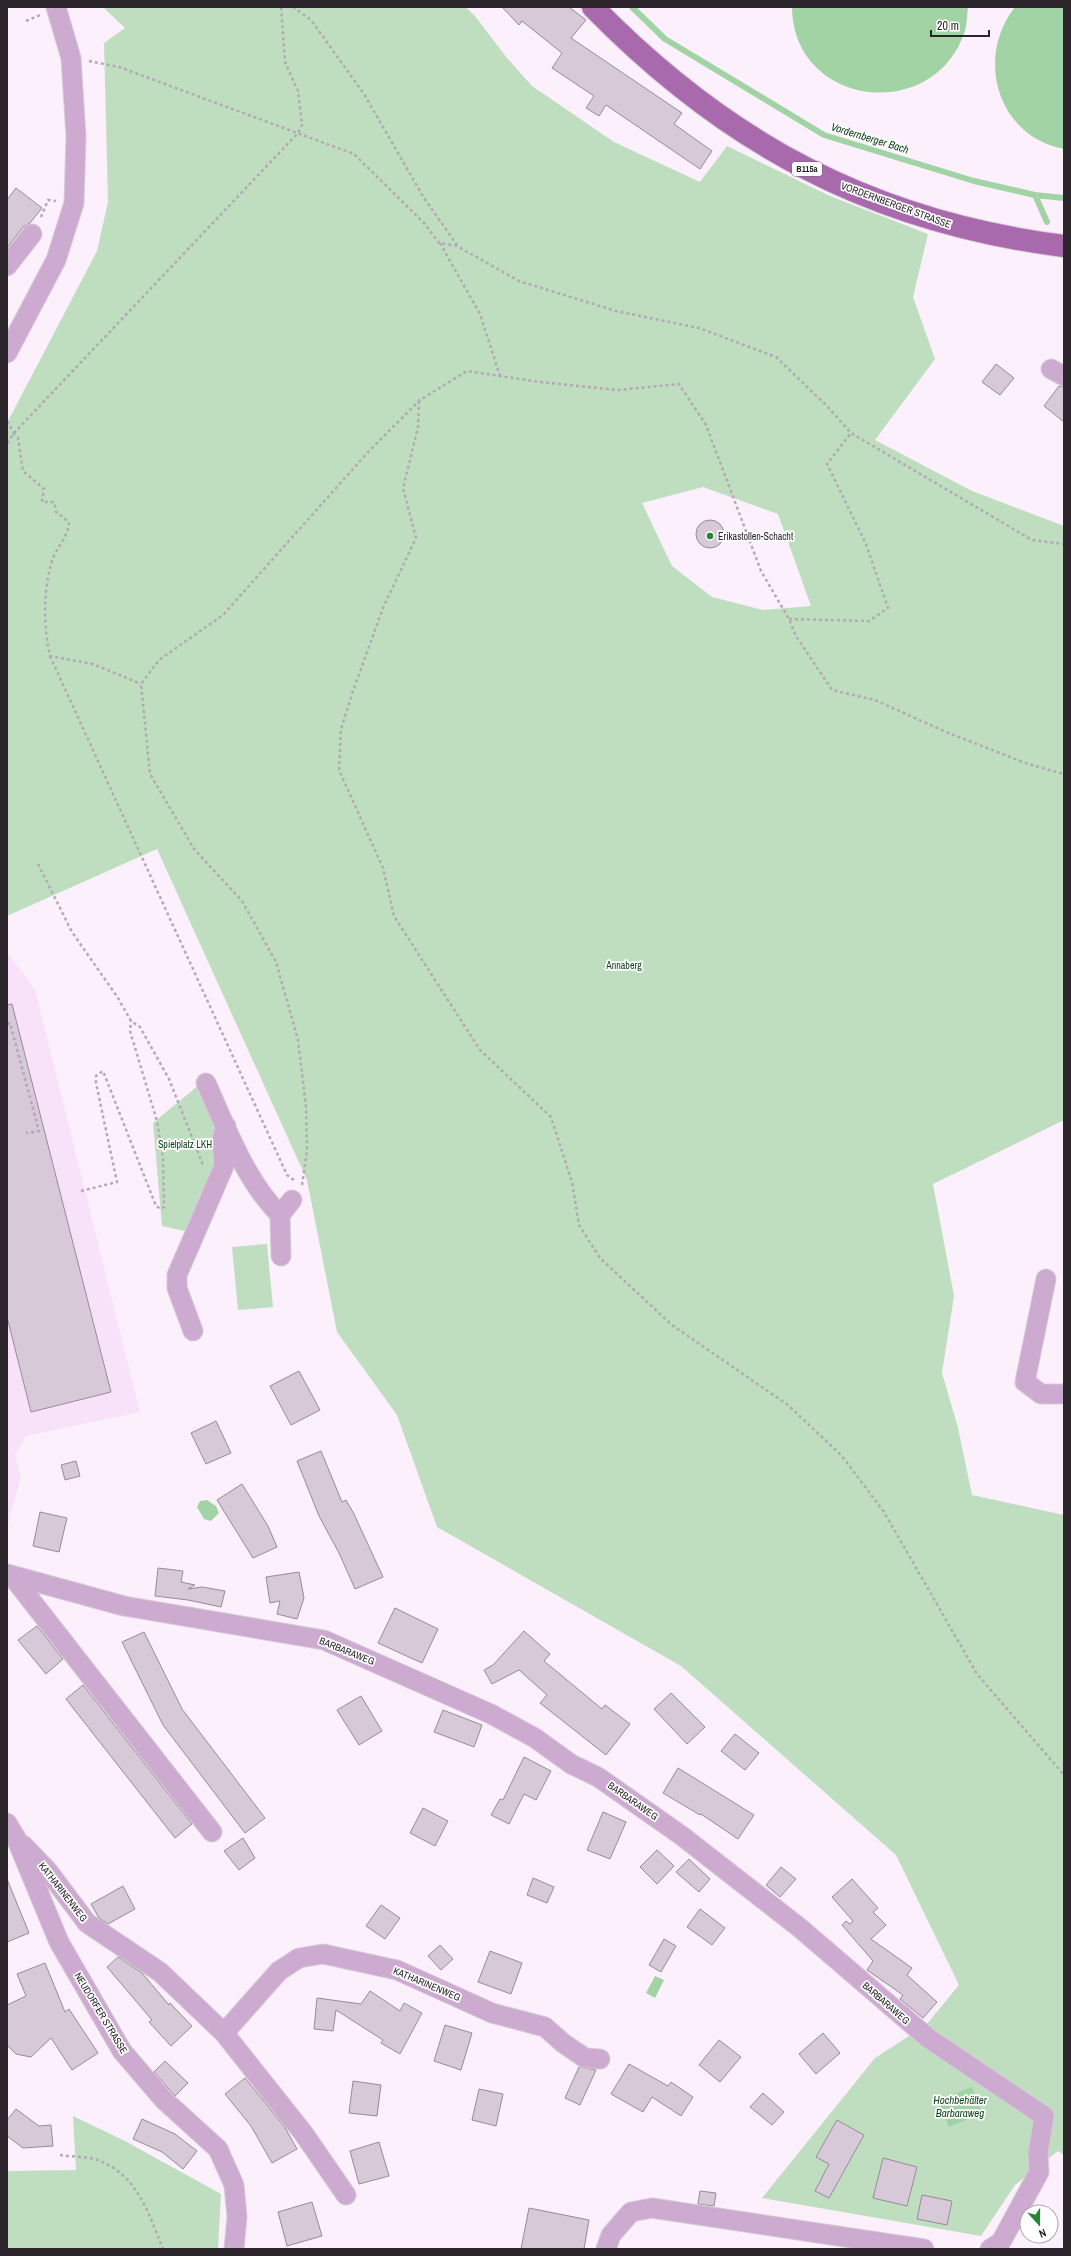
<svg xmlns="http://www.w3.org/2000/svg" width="1071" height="2256" viewBox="0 0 1071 2256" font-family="'Archivo Narrow',sans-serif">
	<rect width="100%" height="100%" fill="#fcf0fd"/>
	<!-- built -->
	<path fill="#f8e2f9" d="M7,953L35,989L140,1412L26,1436L15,1455L21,1477L7,1528Z"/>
	<!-- green -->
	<path fill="#bedebf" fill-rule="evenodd" d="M103,7H466L475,16L507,58L532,86L614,142L700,182L727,146L830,196L928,234L913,297L935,359L875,440L972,491L1064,526V1120L933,1184L954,1296L942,1373L958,1428L972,1495L1064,1515V2155L1058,2151L1015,2185L981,2236L762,2198L875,2058L926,2025L959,1985L896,1855L681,1666L437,1527L397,1415L337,1332L307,1180L157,849L7,916V423L97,251L108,202L104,43L125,28ZM703,487L778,514L811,606L763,610L712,597L672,566L642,503Z
		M200,1084L213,1112L216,1165L189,1232L162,1226L153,1123Z
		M267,1244L273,1307L238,1310L232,1247Z
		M73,2116L125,2141L221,2194L218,2249H7V2171L76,2170Z"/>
	<!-- water -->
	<path fill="#a1d3a5" d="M792,7H968C967,15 967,24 965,31C934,125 793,107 792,7Z
		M1015,7H1064V149C997,136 975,58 1015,7Z
		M207,1500L216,1506L219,1513L211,1521L204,1519L197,1507L200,1501Z
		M655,1976L664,1980L655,1998L646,1993Z
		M972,2087L982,2113L949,2127L938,2100Z"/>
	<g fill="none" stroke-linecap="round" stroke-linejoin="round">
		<!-- stream -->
		<path stroke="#a1d3a5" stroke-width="6" d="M632,7L665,39L824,135L974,181L1035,195L1064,198
			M1035,195L1047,222"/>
	</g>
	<!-- building -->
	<path fill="#d8c9d9" stroke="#988a98" d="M502,7H569L586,20L571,38L682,113L674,124L712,151L700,169L606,105L599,116L586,108L594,96L552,68L562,53L522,21L519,25Z
		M16,188L42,208L30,223L23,227L7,248V200Z
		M996,364L1014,378L1000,395L982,382Z
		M1059,386L1064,387V422L1044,406Z
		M696 534a14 14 0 1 1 28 0a14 14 0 1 1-28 0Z
		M12,1004L111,1392L31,1412L7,1317V1005Z
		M299,1371L320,1410L291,1425L270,1386Z
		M216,1421L231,1453L206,1464L191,1433Z
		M321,1451L342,1502L346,1500L354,1514L383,1577L355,1589L339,1553L319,1516L297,1461Z
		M76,1461L80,1476L65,1480L61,1465Z
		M242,1484L268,1526L277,1547L253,1558L217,1500Z
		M40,1512L67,1518L59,1552L33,1546Z
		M158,1568L183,1571L181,1582L195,1585L188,1589L202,1587L225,1591L221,1607L188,1600L155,1596Z
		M299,1572L304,1598L297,1619L277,1614L280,1601L270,1603L266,1577Z
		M395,1608L438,1629L422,1663L378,1643Z
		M37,1626L63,1659L46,1674L18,1640Z
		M524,1631L550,1654L544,1661L602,1709L605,1705L630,1724L606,1755L540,1703L547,1695L519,1670L492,1684L484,1670L493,1665Z
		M144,1632L182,1709L265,1818L245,1833L163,1725L122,1642Z
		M83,1685L192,1824L175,1838L66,1699Z
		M671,1693L705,1727L687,1744L654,1709Z
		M361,1696L382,1731L359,1745L337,1710Z
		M443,1710L482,1725L474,1747L434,1732Z
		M735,1734L759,1753L745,1770L721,1751Z
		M524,1757L551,1771L536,1800L524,1794L509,1824L491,1815L500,1799L503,1800Z
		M678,1768L754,1815L738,1839L701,1814L700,1815L663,1793Z
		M423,1808L448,1821L435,1846L410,1833Z
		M603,1812L626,1822L610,1859L587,1850Z
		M243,1838L255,1858L239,1870L224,1851Z
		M657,1850L674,1866L657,1884L640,1867Z
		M689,1859L710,1879L699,1892L676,1872Z
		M781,1867L796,1879L780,1897L766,1885Z
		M533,1878L554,1887L547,1903L527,1895Z
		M7,1879L29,1933L7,1942Z
		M852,1879L878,1908L873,1912L886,1925L871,1939L912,1968L907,1975L937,2002L923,2018L900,1999L903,1995L867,1970L873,1961L842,1925L846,1921L850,1924L853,1921L832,1897Z
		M123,1886L135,1909L108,1924L99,1918L91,1904Z
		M381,1905L400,1918L385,1939L366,1926Z
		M700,1909L725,1928L712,1945L687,1927Z
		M664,1939L676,1946L661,1972L649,1965Z
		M440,1945L453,1959L441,1970L428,1956Z
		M490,1951L522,1963L511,1994L478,1982Z
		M118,1957L142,1973L169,2005L170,2003L192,2026L171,2046L149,2022L152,2020L107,1967Z
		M45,1963L65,2012L69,2009L98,2053L72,2070L51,2038L31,2057L16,2054L7,2045V2005L26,1996L17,1974Z
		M370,1991L400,2011L404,2003L422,2013L400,2054L381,2043L383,2040L336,2010L333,2031L314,2029L317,1998L361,2004Z
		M445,2025L472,2033L461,2070L434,2061Z
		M823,2033L840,2053L816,2074L799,2054Z
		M719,2040L741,2057L720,2082L699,2065Z
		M165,2061L188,2083L175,2096L154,2072Z
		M629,2064L668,2086L671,2082L693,2097L681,2116L652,2097L643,2112L611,2094Z
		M579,2067L596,2070L580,2105L565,2098Z
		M245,2078L284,2126L297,2149L272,2163L251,2126L225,2094Z
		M353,2081L381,2085L377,2116L349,2113Z
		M479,2089L503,2094L496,2126L472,2120Z
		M763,2093L784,2112L772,2125L750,2107Z
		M16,2109L39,2126L51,2125L53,2146L23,2148L7,2136V2120Z
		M142,2119L175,2134L197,2151L183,2169L162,2152L133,2139Z
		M837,2120L864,2135L829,2198L815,2191L829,2164L816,2157Z
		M379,2142L389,2176L359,2184L350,2151Z
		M883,2158L917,2167L907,2206L873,2198Z
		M700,2191L716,2193L714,2206L698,2204Z
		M922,2195L952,2201L947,2225L917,2219Z
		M312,2202L322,2236L287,2246L278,2212Z
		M529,2208L589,2220L584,2249H521Z"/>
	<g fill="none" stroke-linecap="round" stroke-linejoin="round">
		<!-- minor casing -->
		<g stroke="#d6cbd7" stroke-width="21">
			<path id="minor" d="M7,266L32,234
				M7,353L56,260L74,203L76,136L71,58L56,7
				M1051,369L1064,376
				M206,1083C226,1127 245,1180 280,1215
				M281,1256L280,1215L292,1200
				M1046,1279L1025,1382L1041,1394H1064
				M193,1331L177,1288V1275L224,1166L222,1139L226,1126
				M7,1574L124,1606L324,1640L491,1714L535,1738L571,1764L598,1777L682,1836L800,1928L928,2038L1044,2116L1038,2153L1039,2172L1001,2242L990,2249
				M12,1576L212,1832
				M7,1823L16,1838L59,1942L122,2051L164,2100L218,2149L234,2185L237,2217L234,2249
				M23,1845L48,1871L87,1923L160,1972L224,2033L304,2134L346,2195
				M224,2033L279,1971L299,1958L323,1954L397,1970L492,2013L545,2027L563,2043L585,2058L600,2059
				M606,2249L611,2235L631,2212L652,2208L924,2249"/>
		</g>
		<!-- major casing -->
		<g stroke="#d6cbd7" stroke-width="24">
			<path id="major" d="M593,7C727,144 873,222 1064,246"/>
		</g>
		<!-- path -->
		<path stroke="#b3a9b4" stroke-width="2.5" stroke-dasharray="3 3" stroke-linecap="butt" d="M293,7L311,20L364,94L424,198L457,245
			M26,21L40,15
			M89,61L119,67L354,154L424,223L439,243L457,246L519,281L616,311L699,328L776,357L825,404L851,433L1032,540L1064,544
			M41,217L48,200L56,201
			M440,243L480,314L500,376
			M419,401L418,427L403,488L416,538L383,608L353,691L341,729L339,770L383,868L394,916L480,1050L551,1117L572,1182L579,1225L600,1258L672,1325L788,1405L842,1456L884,1512L977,1674L1064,1775
			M7,421L14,433
			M13,433L18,438L23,471L44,489L42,502H54L56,512L69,522C69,535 58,546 53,558C43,588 43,625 50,656L93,664L141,684
			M7,443L14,433L298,133L302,125L298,91L285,62L281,7
			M789,619L869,621L888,608L866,544L827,464L851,433
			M50,656L287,1175L294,1180
			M38,864L72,932L118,998L131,1021L140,1027L169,1079L203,1165
			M7,1024L10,1023L39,1131L26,1133
			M302,1185L307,1151L306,1107L298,1040L276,962L242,901L194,849L150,774L141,684L159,660L223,615L369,451L420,400L467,371L540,382L618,390L679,384L706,425L761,571L789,619L796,636L832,690L875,700L946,732L1028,764L1064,774
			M81,1191L117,1182L96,1083V1076L103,1071L156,1206L161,1209L164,1207L163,1158L157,1121L130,1031L131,1021
			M60,2155C72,2157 89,2156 100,2161C138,2176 149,2215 163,2249"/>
		<!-- minor -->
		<use href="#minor" stroke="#cdaacf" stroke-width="19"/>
		<!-- major -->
		<use href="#major" stroke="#a86aad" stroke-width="22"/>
	</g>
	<!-- markers -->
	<circle fill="#258538" stroke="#fff" stroke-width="1.5" cx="710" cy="536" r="4"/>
	<g text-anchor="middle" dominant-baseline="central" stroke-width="3.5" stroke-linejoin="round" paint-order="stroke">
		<!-- shield labels -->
		<rect fill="#fff" stroke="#6b666b" stroke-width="1" x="792" y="162" width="30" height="14" rx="3"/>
		<g font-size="9" font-weight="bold" fill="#2b252b">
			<text x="807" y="169">B115a</text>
		</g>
		<!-- street labels -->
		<g font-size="10" fill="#2b252b" stroke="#fff">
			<text transform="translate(896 205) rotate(20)">VORDERNBERGER STRASSE</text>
			<text transform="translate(347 1651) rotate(22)">BARBARAWEG</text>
			<text transform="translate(633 1801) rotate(35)">BARBARAWEG</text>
			<text transform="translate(63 1892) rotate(52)">KATHARINENWEG</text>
			<text transform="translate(427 1984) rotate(23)">KATHARINENWEG</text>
			<text transform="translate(886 2003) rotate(41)">BARBARAWEG</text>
			<text transform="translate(101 2013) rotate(59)">NEUDORFER STRASSE</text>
		</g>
		<!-- poi labels -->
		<g font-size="10" fill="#2b252b" stroke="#fff" text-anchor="start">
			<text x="718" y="536">Erikastollen-Schacht</text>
		</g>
		<!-- park labels -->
		<g font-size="10" fill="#093f15" stroke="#fff">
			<text x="624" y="965">Annaberg</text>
			<text x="185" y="1144">Spielplatz LKH</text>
		</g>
		<!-- water labels -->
		<g font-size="11" font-style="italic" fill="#11451b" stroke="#fff">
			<text transform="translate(870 138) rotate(17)">Vordernberger Bach</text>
			<text x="960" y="2100">Hochbehälter<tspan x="960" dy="13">Barbaraweg</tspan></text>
		</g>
	</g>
	<!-- border -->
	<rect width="1071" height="2256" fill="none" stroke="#2b252b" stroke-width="16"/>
	<!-- north arrow -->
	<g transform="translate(1039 2224) rotate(159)"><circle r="19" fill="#ffffff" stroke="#aaa8aa"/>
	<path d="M0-3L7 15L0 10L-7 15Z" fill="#258538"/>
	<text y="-6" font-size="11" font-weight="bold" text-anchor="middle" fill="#2b252b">N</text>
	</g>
	<!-- scale -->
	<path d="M931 30v6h58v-6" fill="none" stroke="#2b252b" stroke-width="2"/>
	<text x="937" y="30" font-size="12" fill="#2b252b" stroke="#ffffff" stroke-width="3" paint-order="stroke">20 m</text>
</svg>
